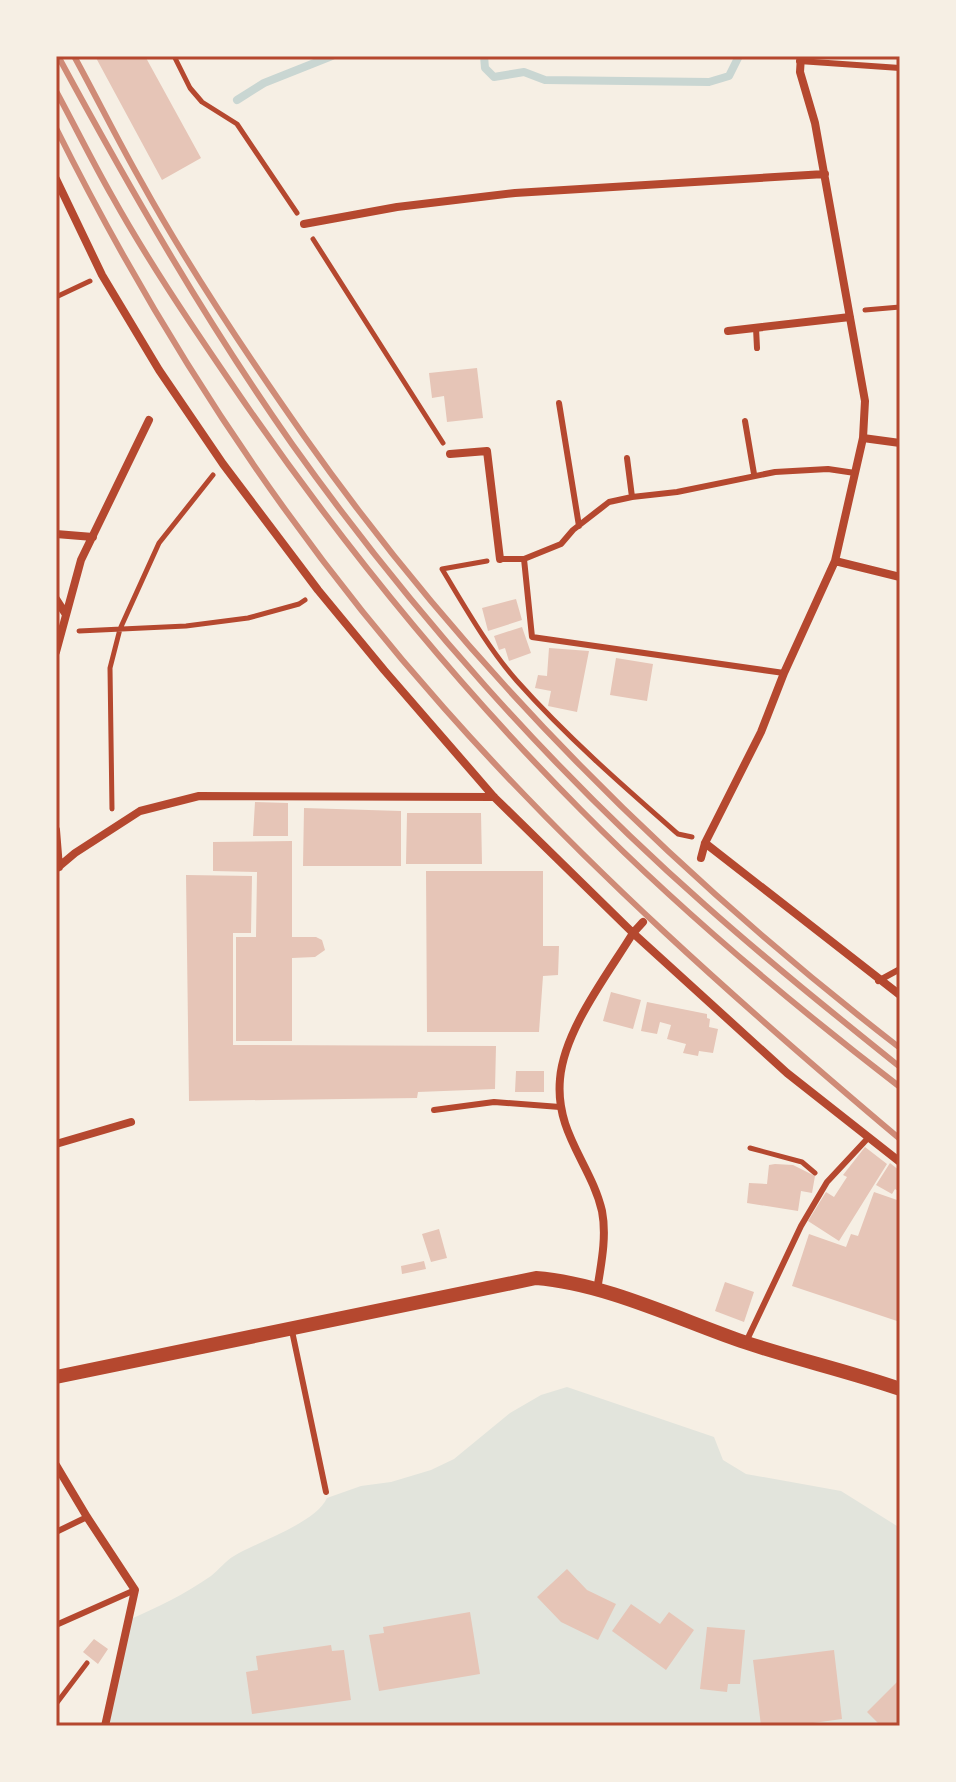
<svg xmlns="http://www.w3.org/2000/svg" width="956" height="1782" viewBox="0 0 956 1782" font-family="'Sofia Sans Condensed',sans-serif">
	<rect width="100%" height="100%" fill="#f6efe4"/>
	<!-- green -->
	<path fill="#e2e4dc" d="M567,1387L714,1437L723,1460L746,1474L841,1491L897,1526L900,1530V1726H105L128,1620C157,1608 185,1594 211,1576C219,1570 225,1561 234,1556C257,1542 316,1523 327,1498L361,1486L391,1482L431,1470L454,1459L510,1413L541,1395Z"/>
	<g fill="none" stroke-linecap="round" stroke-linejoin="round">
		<!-- stream -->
		<path stroke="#c9d6d2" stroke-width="8" d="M484,56L485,68L494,77L524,72L545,80L709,82L729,76L739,56
			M237,100L264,83L332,56"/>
	</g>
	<!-- building -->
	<path fill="#e6c5b7" d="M95,56H145L201,158L162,180Z
		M477,368L483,418L447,422L444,396L432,398L429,373Z
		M516,599L522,620L488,631L482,608Z
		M522,627L531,653L509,661L505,648L499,650L494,636Z
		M549,648L589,651L577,712L548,706L551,691L535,688L538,675L547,676Z
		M616,658L653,664L647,701L610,695Z
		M255,802L288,803V836H253Z
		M304,808L401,811V866H303Z
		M407,813H481L482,864H406Z
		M292,841V937H316L322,940L325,950L315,957L292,958V1041H236V937H256L257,872L213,871V842Z
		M426,871H543V946H559L558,975L543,976L539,1032H427Z
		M186,875L252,876L251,933H233V1045L496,1046L495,1089L418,1092L417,1098L189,1101Z
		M611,992L641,1000L633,1029L603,1021Z
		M647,1002L707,1014V1018L710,1019L709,1027L718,1029L713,1053L699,1051L698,1056L683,1053L686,1044L667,1039L671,1025L660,1022L657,1034L641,1031Z
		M516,1071H544V1092H515Z
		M865,1147L887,1164L839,1241L808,1221L826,1192L834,1197L847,1177L843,1175Z
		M890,1163L900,1171V1192L895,1189L892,1194L876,1185Z
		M775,1164L793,1165L815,1176L812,1193L801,1191L798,1211L747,1203L749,1183L767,1184L769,1165Z
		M874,1192L900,1201V1322L792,1286L809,1234L846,1247L851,1234L858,1236Z
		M439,1229L447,1258L431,1262L422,1234Z
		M424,1261L426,1269L402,1274L401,1266Z
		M725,1282L754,1292L744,1322L715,1311Z
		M567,1569L587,1590L616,1604L598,1640L561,1622L537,1597Z
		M631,1604L660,1624L669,1612L694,1630L666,1670L612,1631Z
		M470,1612L480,1674L379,1691L369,1635L384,1633L383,1627Z
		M707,1627L745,1630L740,1684H728L727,1692L700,1689Z
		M94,1639L108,1649L98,1664L83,1652Z
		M331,1645L332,1651L344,1650L351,1700L252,1714L246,1672L258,1670L256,1656Z
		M834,1650L842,1719L791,1726H761L753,1660Z
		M900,1679V1726H881L867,1712Z"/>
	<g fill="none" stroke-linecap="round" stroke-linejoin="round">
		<!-- path -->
		<path stroke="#b5482f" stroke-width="5" d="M174,56L190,88L202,102L237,124L297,213
			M313,239L443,443
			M56,297L90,281
			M865,310L900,307
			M487,561L442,569C465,607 488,648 517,681C567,737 622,785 678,834L692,837
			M79,631L186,626L248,618L299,604L305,600
			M112,809L110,668L120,629L159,543L213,475
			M750,1148L802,1162L815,1173
			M56,1704L87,1663
			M56,1724L60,1726"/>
		<!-- service -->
		<path stroke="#b5482f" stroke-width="6" d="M799,61L900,68
			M756,328L757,348
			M559,403L579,526
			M745,421L754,474
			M627,458L632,497
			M500,559H524L561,544L573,530L609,502L632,497L677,492L775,472L828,469L855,473
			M524,559L532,637L784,673
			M878,981L900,969
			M434,1110L494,1102L560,1107
			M292,1331L326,1492
			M746,1342L801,1226L827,1182L868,1138
			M56,1532L87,1517
			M56,1625L135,1590"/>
		<!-- minor -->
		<path stroke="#b5482f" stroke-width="8" d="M56,179L102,275L159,370L223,464L318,590L384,670L494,797L633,933L787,1073L900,1162
			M304,224L397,207L515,193L825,174
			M728,331L850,317
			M863,438L900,443
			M450,454L487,451L500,559
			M56,534L93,537
			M835,561L900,577
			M56,599L65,613
			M56,652L81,560L149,420
			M56,830L59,867
			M705,843L900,995
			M701,858L705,843L761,732L784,673L835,561L863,438L865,401L815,123L800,72L801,56
			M56,869L75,853L140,811L199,796L494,797
			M56,1144L131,1122
			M597,1290C601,1265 607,1237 602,1211C591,1164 555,1133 560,1079C564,1030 608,974 633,933L643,922
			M56,1465L87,1517L135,1590L105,1726"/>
		<!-- tertiary -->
		<path stroke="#b5482f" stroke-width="14" d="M56,1377L536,1278C603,1283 678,1319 741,1341C794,1359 848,1371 900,1389"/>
		<!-- rail -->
		<path stroke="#cf8b77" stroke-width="6" d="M58,56C130,189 205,320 292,444C410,610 552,770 705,905C768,961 834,1014 900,1067
			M74,56C97,98 118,141 142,183C190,270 247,355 304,436C469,670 675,874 900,1048
			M56,91C75,126 92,161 112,196C147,259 188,320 229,380C333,533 450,678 581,810C680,910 788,1001 900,1087
			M56,128C160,337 289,534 444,708C583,865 740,1004 900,1139"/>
	</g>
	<!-- border -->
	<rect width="956" height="1782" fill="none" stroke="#f6efe4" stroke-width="116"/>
	<rect x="58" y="58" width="840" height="1666" fill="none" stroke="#b5482f" stroke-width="3"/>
</svg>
